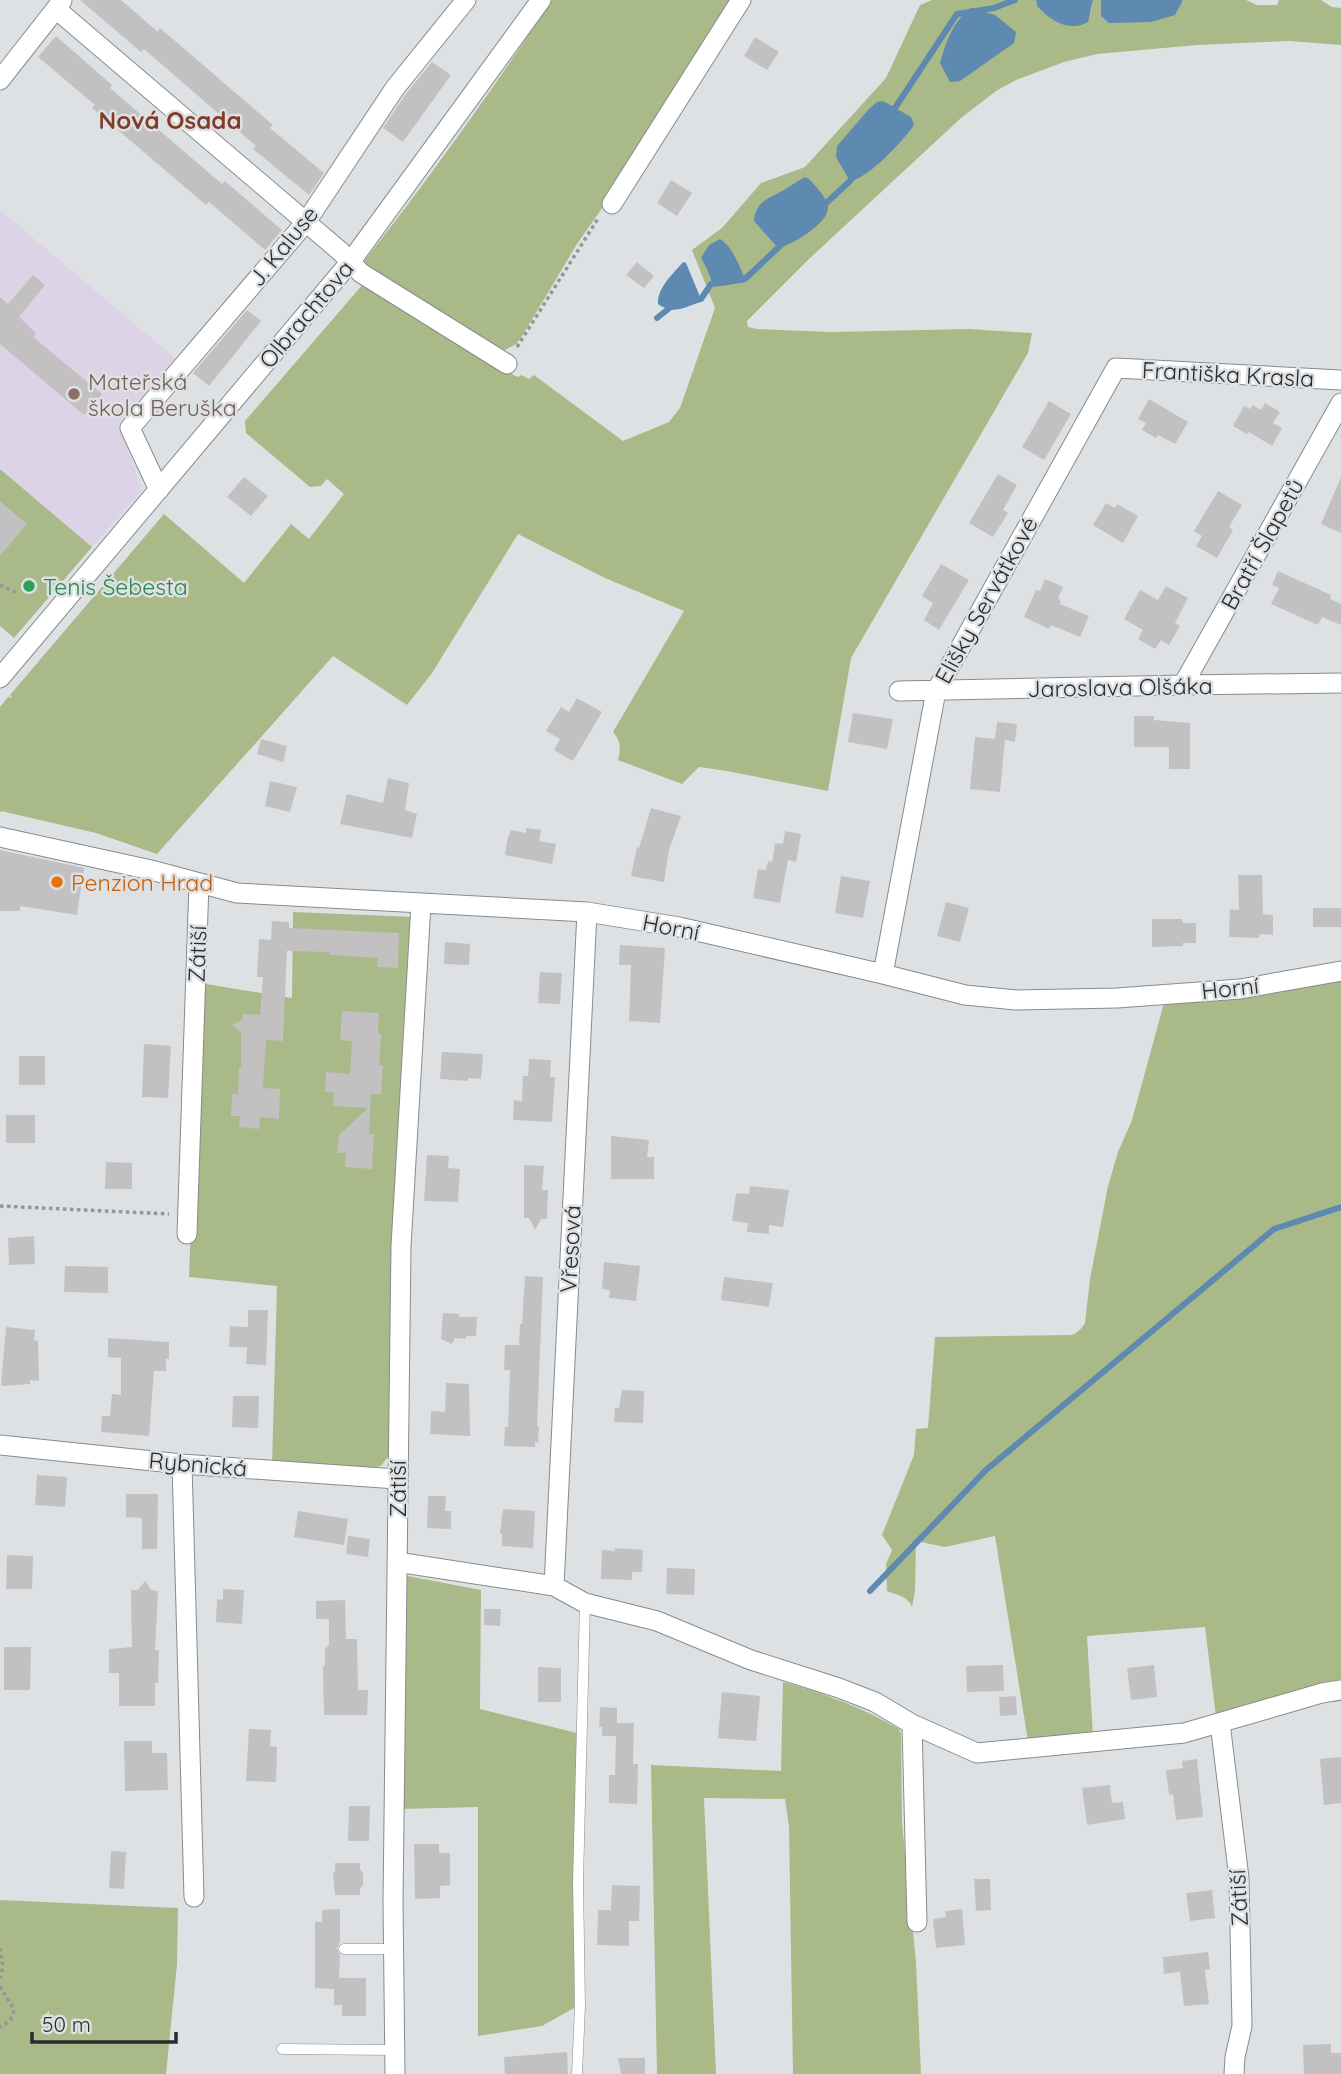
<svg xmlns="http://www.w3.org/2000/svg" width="1341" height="2074" viewBox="0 0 1341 2074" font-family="Quicksand,sans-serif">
	<rect width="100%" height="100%" fill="#dee1e4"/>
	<!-- education -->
	<path fill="#dcd3e7" d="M0,210L176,359L121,429L142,490L92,547L0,469Z"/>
	<!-- green -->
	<path fill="#a9b987" d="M552,0H736L617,187L577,244L522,336L516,344L501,352L365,269V260C431,176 493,89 552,0Z
		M932,0H1036L1037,6L1091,12L1093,0H1101V16L1183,2V0H1246L1257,5H1277L1279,0H1321L1332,7L1341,8V45L1290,41L1197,45L1097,54L1064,62L1016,80L996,91L961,118L810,258L747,321L748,327L757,329L831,332L968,329L1032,333L1028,353L851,658L828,791L727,771L699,767L682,784L618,760C621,749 621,741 613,732L684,611L605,578L518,534L432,673L407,705L333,656L157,854L96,833L1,811L0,813V707L8,697L12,698L10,695L164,514L244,583L291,524L309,539L344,494L327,479L321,486L310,487L246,433L245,421L364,283L500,369L518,377L521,375L529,379L534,375L623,441L669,422L680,408L715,308L692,250L722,228L761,183L805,167L886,78L920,5Z
		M0,469L92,547L14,638L0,626Z
		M293,912L415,917L390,1454L381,1466L359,1470L272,1466L277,1286L189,1277L200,983L292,998Z
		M1341,981V1701L1302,1704L1217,1725L1205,1627L1087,1636L1093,1736L1028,1741L995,1536L945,1547L916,1541L915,1591L912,1607C908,1596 897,1595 887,1591L886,1564L892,1550L882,1535L914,1455L916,1429L928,1428L935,1337L1071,1335C1077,1334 1082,1328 1085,1323L1090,1279L1108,1186L1118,1152L1132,1120L1164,1003L1282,991Z
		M402,1575L481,1590L480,1709L577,1733L574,2008L542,2026L478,2036V1807L401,1809Z
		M783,1682C824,1693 863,1708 899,1729L901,1734L902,1823L916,1962L921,2074H793L789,1827L785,1799L704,1798L716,2074H657L651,1765L781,1771Z
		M0,1900L178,1908L177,1964L166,2074H0Z"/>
	<!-- water -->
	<path fill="#5e89b1" d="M1036,0H1093L1088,22C1069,33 1050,20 1037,6Z
		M1101,0H1183L1175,15L1151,22L1109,23L1101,16Z
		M971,8L995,15L1016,32L1014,43L960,81L950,82L940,63C946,42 953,21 971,8Z
		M883,101L911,117L914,125C904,140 868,179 850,181L836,157L837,146L869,109L877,102Z
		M805,177L809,179C815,186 827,197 828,207C829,223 792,245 778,248L754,221C755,202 769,198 784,190C791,186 797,181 805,177Z
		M720,239C733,247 739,265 745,279L744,282C703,290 719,288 701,258L709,245Z
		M683,262L686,263L701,299L700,302C683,308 674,315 658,304C657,288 673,274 683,262Z"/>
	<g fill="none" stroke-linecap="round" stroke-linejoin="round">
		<!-- stream -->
		<path stroke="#5e89b1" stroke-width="6" d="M891,114L957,14L994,8L1015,0
			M823,206L850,181L855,174
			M740,280L745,279L782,244
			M695,300L701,299L711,284L719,283
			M657,318L672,306
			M870,1591L986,1470L1274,1229L1341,1207"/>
	</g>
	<!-- building -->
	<path fill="#c3c0c1" d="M80,0H121L158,32L160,28L273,125L270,128L324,173L309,195L253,149L256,146L144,49L141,52Z
		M56,36L112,85L110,88L222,184L225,181L282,230L265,250L209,202L206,205L92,108L95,105L38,57Z
		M755,37L779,52L767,70L744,56Z
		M432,62L451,75L403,142L383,128L405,95Z
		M671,180L692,193L677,216L657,203Z
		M637,262L654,276L644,288L626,275Z
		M33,275L45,285L19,317L36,333L33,337L102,394L84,415L0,344V297L8,304Z
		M247,310L261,321L209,386L193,373Z
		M1149,399L1188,422L1175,444L1158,435L1156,438L1142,430L1146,423L1138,419Z
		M1049,401L1071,414L1044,460L1022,447Z
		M1265,403L1280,412L1273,423L1282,428L1272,446L1249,432L1247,434L1233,426L1244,406L1250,409L1253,405L1261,410Z
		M998,474L1017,485L1003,510L1008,513L993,537L969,523Z
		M244,477L268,496L251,516L227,497Z
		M1341,477V533L1321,524Z
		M1218,491L1242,505L1229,527L1233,530L1217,558L1196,546L1202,536L1194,531Z
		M0,501L27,524L0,556Z
		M1106,503L1115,508L1117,504L1138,516L1123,543L1093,525Z
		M941,564L969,580L939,630L924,620L933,603L922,596Z
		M1278,571L1331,595L1330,599L1341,604V625L1322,617L1318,625L1271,604L1279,588L1272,585Z
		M1045,579L1063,587L1058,598L1061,601L1060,604L1089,616L1080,637L1051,625L1049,629L1024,617L1036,590L1040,591Z
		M1166,586L1188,598L1175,623L1180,626L1169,645L1161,640L1155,649L1138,639L1143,630L1124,619L1140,590L1158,600Z
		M577,698L602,712L573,761L554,750L560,739L546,731L561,707L569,712Z
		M853,713L893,719L887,749L848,742Z
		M1134,716H1154V720L1190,723V769H1169V747H1134Z
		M997,722L1017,724L1015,742L1005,740L1000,792L970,789L975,737L995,739Z
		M261,739L287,746L283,762L257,754Z
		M388,778L409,783L405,810L417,814L412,838L340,824L347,794L383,803Z
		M270,781L297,787L290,812L265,806Z
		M651,808L681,816L669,850L664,882L631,876L637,847L639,848Z
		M526,828L541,830L539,841L556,844L552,864L505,855L508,836H509L511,830L526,833Z
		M785,831L801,834L796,862L788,860L780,903L753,898L758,869L766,870L768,861L772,862L775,843L783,844Z
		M0,850L84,868L77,915L20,906V911H0Z
		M1238,875H1262L1263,914L1273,915V935L1260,934L1259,938L1229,937L1230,909L1239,910Z
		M841,876L870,881L863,918L835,913Z
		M946,902L969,908L960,942L937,936Z
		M1313,908H1341V927H1313Z
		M1152,919H1182L1183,923H1196V943H1183V946L1152,947Z
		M272,921L289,922V928L399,933L398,968L377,967L378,958L330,955V952L287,951L283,1041L266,1040L263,1088L280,1089L279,1119L260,1117L259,1129L239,1127L240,1116H231L232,1094H238L239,1067H241V1032L232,1025L242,1020L243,1014L260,1015L263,977H257L259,939L271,940Z
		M445,942L470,944L469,965L444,964Z
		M620,945L665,948L660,1023L629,1021L631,965H619Z
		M540,972L562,973L560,1004L538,1003Z
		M342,1011L379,1013L378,1033L381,1034L379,1065L383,1066L381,1094H371L369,1134H374L372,1169L345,1167L346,1153H337L339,1135L368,1108L333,1106L334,1092H325L326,1072L350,1074L352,1041L340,1040Z
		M144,1044L171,1046L168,1098L142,1097Z
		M442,1052L483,1054L481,1079L468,1078V1081L440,1079Z
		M19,1056H45V1085H19Z
		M529,1059L551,1060L550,1077H555L552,1122L513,1120L514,1100L522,1101L523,1076H528Z
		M6,1115H35V1143H6Z
		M611,1136L649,1140L647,1157H654V1179H611Z
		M427,1155L449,1156L448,1168L460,1169L458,1202L424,1201Z
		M106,1162L132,1163V1189H105Z
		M524,1165L544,1166L542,1190H548L547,1219H541L535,1230L529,1218H524Z
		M750,1186L789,1190L783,1227L769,1225V1234L747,1232L748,1223L732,1221L736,1193L749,1194Z
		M34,1236L35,1264L9,1265L8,1238Z
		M604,1262L640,1266L636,1301L609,1298L610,1290L602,1289Z
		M65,1266L108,1267V1293L64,1292Z
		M525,1276L543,1277L537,1426H539L538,1443L535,1442V1447L504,1446L505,1427H508L510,1370H504L505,1345H519L520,1324H522Z
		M724,1277L773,1283L769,1307L721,1300Z
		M248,1310H268L266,1365L246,1364L247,1347H229L230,1326L248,1327Z
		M443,1313L459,1314V1317H477L476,1336H466V1339L455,1338L452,1344L441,1339Z
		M6,1327L35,1330L34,1340L38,1341L39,1381L30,1380V1384L1,1386Z
		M108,1338L169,1342V1359H166V1371H154L149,1436L101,1432L102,1416H110L112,1394L121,1395V1358L108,1357Z
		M446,1383L469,1384L470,1436L430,1434L431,1411L445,1412Z
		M622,1390L644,1391L643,1423L614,1422L615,1408H619Z
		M233,1396H259L258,1428L232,1427Z
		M37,1475L67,1477L65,1507L35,1505Z
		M126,1494H158L157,1549H142V1518L126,1517Z
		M428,1496H446L445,1511H451V1529L427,1528Z
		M503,1509L535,1511L533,1548L502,1546V1534H500Z
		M298,1511L348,1519L344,1545L294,1537Z
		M348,1536L370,1539L368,1557L346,1554Z
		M615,1548L643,1550L642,1572H632V1580L601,1579L602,1550L615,1551Z
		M7,1555L33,1556L32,1589H6Z
		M667,1568L695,1569L694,1595L666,1594Z
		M145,1581L151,1590L158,1591L155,1650H159L158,1683H155V1706H119V1673H109V1649L132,1647L131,1590H138Z
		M223,1589L244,1590L242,1624L216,1622L217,1599L223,1600Z
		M345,1600L346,1639H357L358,1690H368L367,1715H324L323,1666H325V1649L329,1645V1619H316V1601Z
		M484,1609H501L500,1626L484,1625Z
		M4,1647H31L30,1690H4Z
		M1003,1665L1004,1691L967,1692L966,1666Z
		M1154,1665L1157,1697L1131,1700L1127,1668Z
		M538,1667L561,1668V1702H538Z
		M722,1692L760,1696L756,1741L718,1738Z
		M1016,1696L1017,1715L1000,1716L999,1697Z
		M600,1707L617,1708V1723H634L633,1764H638L637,1804L609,1803V1775H615L616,1736H602V1727H599Z
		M249,1729L271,1730L270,1746L277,1747L276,1782L246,1781Z
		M124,1741H152V1753H167L168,1790L125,1791Z
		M1341,1757V1803L1324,1805L1320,1759Z
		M1197,1759L1203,1817L1176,1820L1173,1794L1169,1795L1166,1770L1183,1768L1182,1761Z
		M1110,1785L1112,1803L1123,1802L1125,1819L1087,1825L1082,1788Z
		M349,1806H370L369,1841H348Z
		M414,1844H439V1853H450V1885L440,1886V1898L415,1899Z
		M111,1851L126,1852L124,1889L109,1888Z
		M335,1863H360V1869L363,1873V1885L360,1888V1895H335L333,1873L335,1871Z
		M974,1879H990L991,1910L976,1911Z
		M612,1885L640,1886L639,1921H629V1946L597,1945L598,1910H611Z
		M1212,1890L1215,1918L1190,1921L1186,1893Z
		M340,1909V1943L337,1948L340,1955L339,1978H366V2016H342V2005H334V1989L315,1988V1922H322V1910Z
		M962,1909L965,1945L936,1948L933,1919L946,1917L945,1911Z
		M1208,1952L1210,1969L1205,1970L1209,2004L1184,2006L1180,1972L1164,1974L1163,1957Z
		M1331,2044V2053H1341V2074H1304L1303,2045Z
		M567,2052L568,2074H505L504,2057Z
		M618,2058H645V2074H621Z"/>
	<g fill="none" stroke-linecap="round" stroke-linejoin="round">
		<!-- lane casing -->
		<g stroke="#888b8d" stroke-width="11">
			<path id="lane" d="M344,1949H393
				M282,2049L394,2050
				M577,2074L580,2006L578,1882L585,1603"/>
		</g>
		<!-- street casing -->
		<g stroke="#888b8d" stroke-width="21">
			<path id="street" d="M56,9L341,252L361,273L507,364
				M0,80L62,1
				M612,204L741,0
				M159,490L130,428L306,222L395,88L466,0
				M0,678L351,261L541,0
				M1183,685L1341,403
				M899,691L1183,685L1341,683
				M0,837L151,870L237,893L587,912L679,927L883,974L965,995L1016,1000L1117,998L1240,989L1341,971
				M883,974L936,691L1116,368L1341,380
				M187,1234L199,883
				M0,1445L182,1464L397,1479
				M182,1464L194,1897
				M397,1562L554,1586L585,1603L657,1621L751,1660L839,1688L875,1702L912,1724L977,1753L1184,1733L1322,1693L1341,1690
				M554,1586L587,912
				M1220,1723L1239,1878L1242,2026L1235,2057L1234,2074
				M912,1724L917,1922
				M395,2074L393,1902L401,1246L421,904"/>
		</g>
		<!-- path -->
		<path stroke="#939597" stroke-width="3.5" stroke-dasharray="3.5 3.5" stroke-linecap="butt" d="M517,347L599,217
			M0,585L17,593
			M0,1206L169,1214
			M0,1948L3,1967L0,1978
			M0,1986C8,2004 26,2013 0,2027"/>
		<!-- lane -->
		<use href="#lane" stroke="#fff" stroke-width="10"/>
		<!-- street -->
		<use href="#street" stroke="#fff" stroke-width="19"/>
	</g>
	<!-- markers -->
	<circle fill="#8d6e63" stroke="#dee1e4" stroke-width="2.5" cx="74" cy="394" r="7"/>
	<circle fill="#2e9e5b" stroke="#dee1e4" stroke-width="2.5" cx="29" cy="586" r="7"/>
	<circle fill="#e8710a" stroke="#dee1e4" stroke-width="2.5" cx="57" cy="882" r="7"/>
	<g text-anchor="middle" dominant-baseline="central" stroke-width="5" stroke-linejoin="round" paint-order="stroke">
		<!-- street labels -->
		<g font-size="23" fill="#2a2b2c" stroke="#dee1e4">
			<text transform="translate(283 246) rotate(-51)">J. Kaluse</text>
			<text transform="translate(306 314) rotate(-50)">Olbrachtova</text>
			<text transform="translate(1228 374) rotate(3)">Františka Krasla</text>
			<text transform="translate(1262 544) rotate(-61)">Bratří Šlapetů</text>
			<text transform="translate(986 600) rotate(-61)">Elišky Servátkové</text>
			<text transform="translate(1120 687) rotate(-1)">Jaroslava Olšáka</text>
			<text transform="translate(671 927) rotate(11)">Horní</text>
			<text transform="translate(197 954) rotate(-88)">Zátiší</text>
			<text transform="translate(1230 988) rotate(-6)">Horní</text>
			<text transform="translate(570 1249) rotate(-87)">Vřesová</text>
			<text transform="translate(198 1464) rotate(5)">Rybnická</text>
			<text transform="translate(397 1489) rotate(-90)">Zátiší</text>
			<text transform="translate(1238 1898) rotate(-93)">Zátiší</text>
		</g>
		<!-- education labels -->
		<g font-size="23" fill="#785e54" stroke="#dee1e4" text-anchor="start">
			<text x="88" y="381">Mateřská<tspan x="88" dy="26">škola Beruška</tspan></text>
		</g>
		<!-- leisure labels -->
		<g font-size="23" fill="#27864d" stroke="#dee1e4" text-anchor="start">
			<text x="43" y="586">Tenis Šebesta</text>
		</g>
		<!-- food labels -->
		<g font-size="23" fill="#c56008" stroke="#dee1e4" text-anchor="start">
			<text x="71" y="882">Penzion Hrad</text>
		</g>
		<!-- neighbourhood labels -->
		<g font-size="24" font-weight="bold" fill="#813d28" stroke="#dee1e4">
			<text x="170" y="120">Nová Osada</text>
		</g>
	</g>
	<!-- scale -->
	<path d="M32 2032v10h144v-10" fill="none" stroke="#2a2b2c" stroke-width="3.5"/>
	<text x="42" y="2032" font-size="21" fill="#2a2b2c" stroke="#dee1e4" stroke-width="5" paint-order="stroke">50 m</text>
</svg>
